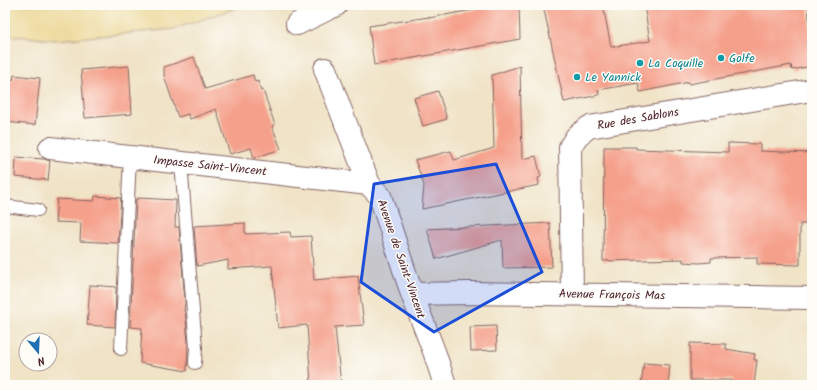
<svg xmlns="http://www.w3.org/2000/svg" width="817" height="390" viewBox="0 0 817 390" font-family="Kalam,sans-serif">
	<rect width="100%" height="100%" fill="#fdfcf7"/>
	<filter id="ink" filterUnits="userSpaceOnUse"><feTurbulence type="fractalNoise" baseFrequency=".025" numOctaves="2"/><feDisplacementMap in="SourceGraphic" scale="8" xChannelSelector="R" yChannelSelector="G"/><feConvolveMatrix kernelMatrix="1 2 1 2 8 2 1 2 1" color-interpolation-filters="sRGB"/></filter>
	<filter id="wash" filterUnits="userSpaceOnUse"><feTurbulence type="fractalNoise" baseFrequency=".012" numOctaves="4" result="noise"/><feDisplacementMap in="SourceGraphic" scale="16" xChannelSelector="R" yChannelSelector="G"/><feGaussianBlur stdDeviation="0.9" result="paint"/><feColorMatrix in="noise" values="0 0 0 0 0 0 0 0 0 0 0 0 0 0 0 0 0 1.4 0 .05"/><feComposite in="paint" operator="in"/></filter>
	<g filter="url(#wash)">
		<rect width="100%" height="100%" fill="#f0e3c6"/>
		<!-- sand -->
		<path fill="#eeda9e" stroke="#9c7c64" d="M5,5H245L174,29L56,40L5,35Z"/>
		<g id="blocks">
			<!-- building -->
			<path fill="#f5a08b" d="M499,5H519L520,39L374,65L369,26L429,17V18Z
				M543,5H603L611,47L650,41L644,5H808L810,30L812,29V66L792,70L791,65L689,84V82L640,92L638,83L598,90L599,95L564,102Z
				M194,57L205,89L253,75L255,82L258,81L261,91L263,90L275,125L272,126L281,149L254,158L251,148L230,154L216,109L190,119L188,114L178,117L164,76V67Z
				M129,66L132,114L85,118L81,70Z
				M520,66L522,159L536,156L541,177L538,178L539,185L422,209L424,185L415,160L451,151L454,160L494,148L492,75Z
				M14,75L40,78L35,125L5,122V79L13,80Z
				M438,91L447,119L423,126L414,98Z
				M728,143L760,144V151L812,153V224H800V265L757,264V257L711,258V262L699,263L683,262V259L603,261L604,147H636V149L728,152Z
				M16,157L44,159L50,161L48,180L15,177Z
				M95,196L121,198L118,243L80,241L81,223L55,222L57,199L94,201Z
				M138,198L176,200L175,227H179L185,302L184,311H185L188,341L187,371L140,363L142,328L130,327L136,199H138Z
				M245,223V234L290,232L291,237L311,236L314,280L358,276L364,325L335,327L341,385H321L311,384L307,325L278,328L272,266L228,269V260L197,266L194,226Z
				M550,223L552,267L503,268L502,240L436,259L427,229Z
				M90,285L116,287L115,327L87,325Z
				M496,326L497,350L471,351L470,327Z
				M690,343L726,344V349L755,354L754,360H757L754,385H731L732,380H690Z
				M644,363L670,365L668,385H641Z"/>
		</g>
	</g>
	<g filter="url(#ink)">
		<use href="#blocks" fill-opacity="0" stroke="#846461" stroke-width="1"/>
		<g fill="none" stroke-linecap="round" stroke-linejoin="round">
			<!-- service casing -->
			<g stroke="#846461" stroke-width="14">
				<path id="service" d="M181,163L196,348L195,363
					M5,206L38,210
					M121,349L130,157"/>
			</g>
			<!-- minor casing -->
			<g stroke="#846461" stroke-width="24">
				<path id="minor" d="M297,24L336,5
					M325,69L369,184L380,196L412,294L435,354L445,385
					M50,148L369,184
					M412,294L469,293L812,298
					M572,294L570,147L577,136L589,127L812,90"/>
			</g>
			<!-- service -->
			<use href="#service" stroke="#fff" stroke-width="12"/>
			<!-- minor -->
			<use href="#minor" stroke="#fff" stroke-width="22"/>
		</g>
	</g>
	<!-- marked area -->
	<path fill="#1d4ed8" fill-opacity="0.2" stroke="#1d4ed8" stroke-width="3" stroke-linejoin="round" d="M496,164L542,272L434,332L361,282L374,184Z"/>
	<!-- markers -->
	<g fill="#0f9aa8" stroke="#fdfcf7" stroke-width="1.5">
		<circle cx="721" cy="58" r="4"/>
		<circle cx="640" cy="63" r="4"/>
		<circle cx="577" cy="77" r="4"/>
	</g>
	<g text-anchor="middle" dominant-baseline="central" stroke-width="3" stroke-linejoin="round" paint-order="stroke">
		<!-- culture labels -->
		<g font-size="12" fill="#0d838f" stroke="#fdfcf7" text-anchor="start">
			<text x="729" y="58">Golfe</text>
			<text x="648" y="63">La Coquille</text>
			<text x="585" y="77">Le Yannick</text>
		</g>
		<!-- street labels -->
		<g font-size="12" fill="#4a1f2b" stroke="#fdfcf7">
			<text transform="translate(638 119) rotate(-10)">Rue des Sablons</text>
			<text transform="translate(210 166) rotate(6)">Impasse Saint-Vincent</text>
			<text transform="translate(401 259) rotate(71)">Avenue de Saint-Vincent</text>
			<text transform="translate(612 295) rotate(1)">Avenue François Mas</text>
		</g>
	</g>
	<!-- margin -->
	<rect width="817" height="390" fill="none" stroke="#fdfcf7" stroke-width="20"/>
	<!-- north arrow -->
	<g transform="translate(38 352) rotate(161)"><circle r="19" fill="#fdfcf7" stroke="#b5a4a5"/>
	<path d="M0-3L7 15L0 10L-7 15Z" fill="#1f6fb2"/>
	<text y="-6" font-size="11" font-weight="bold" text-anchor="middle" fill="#4a1f2b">N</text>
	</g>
</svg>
